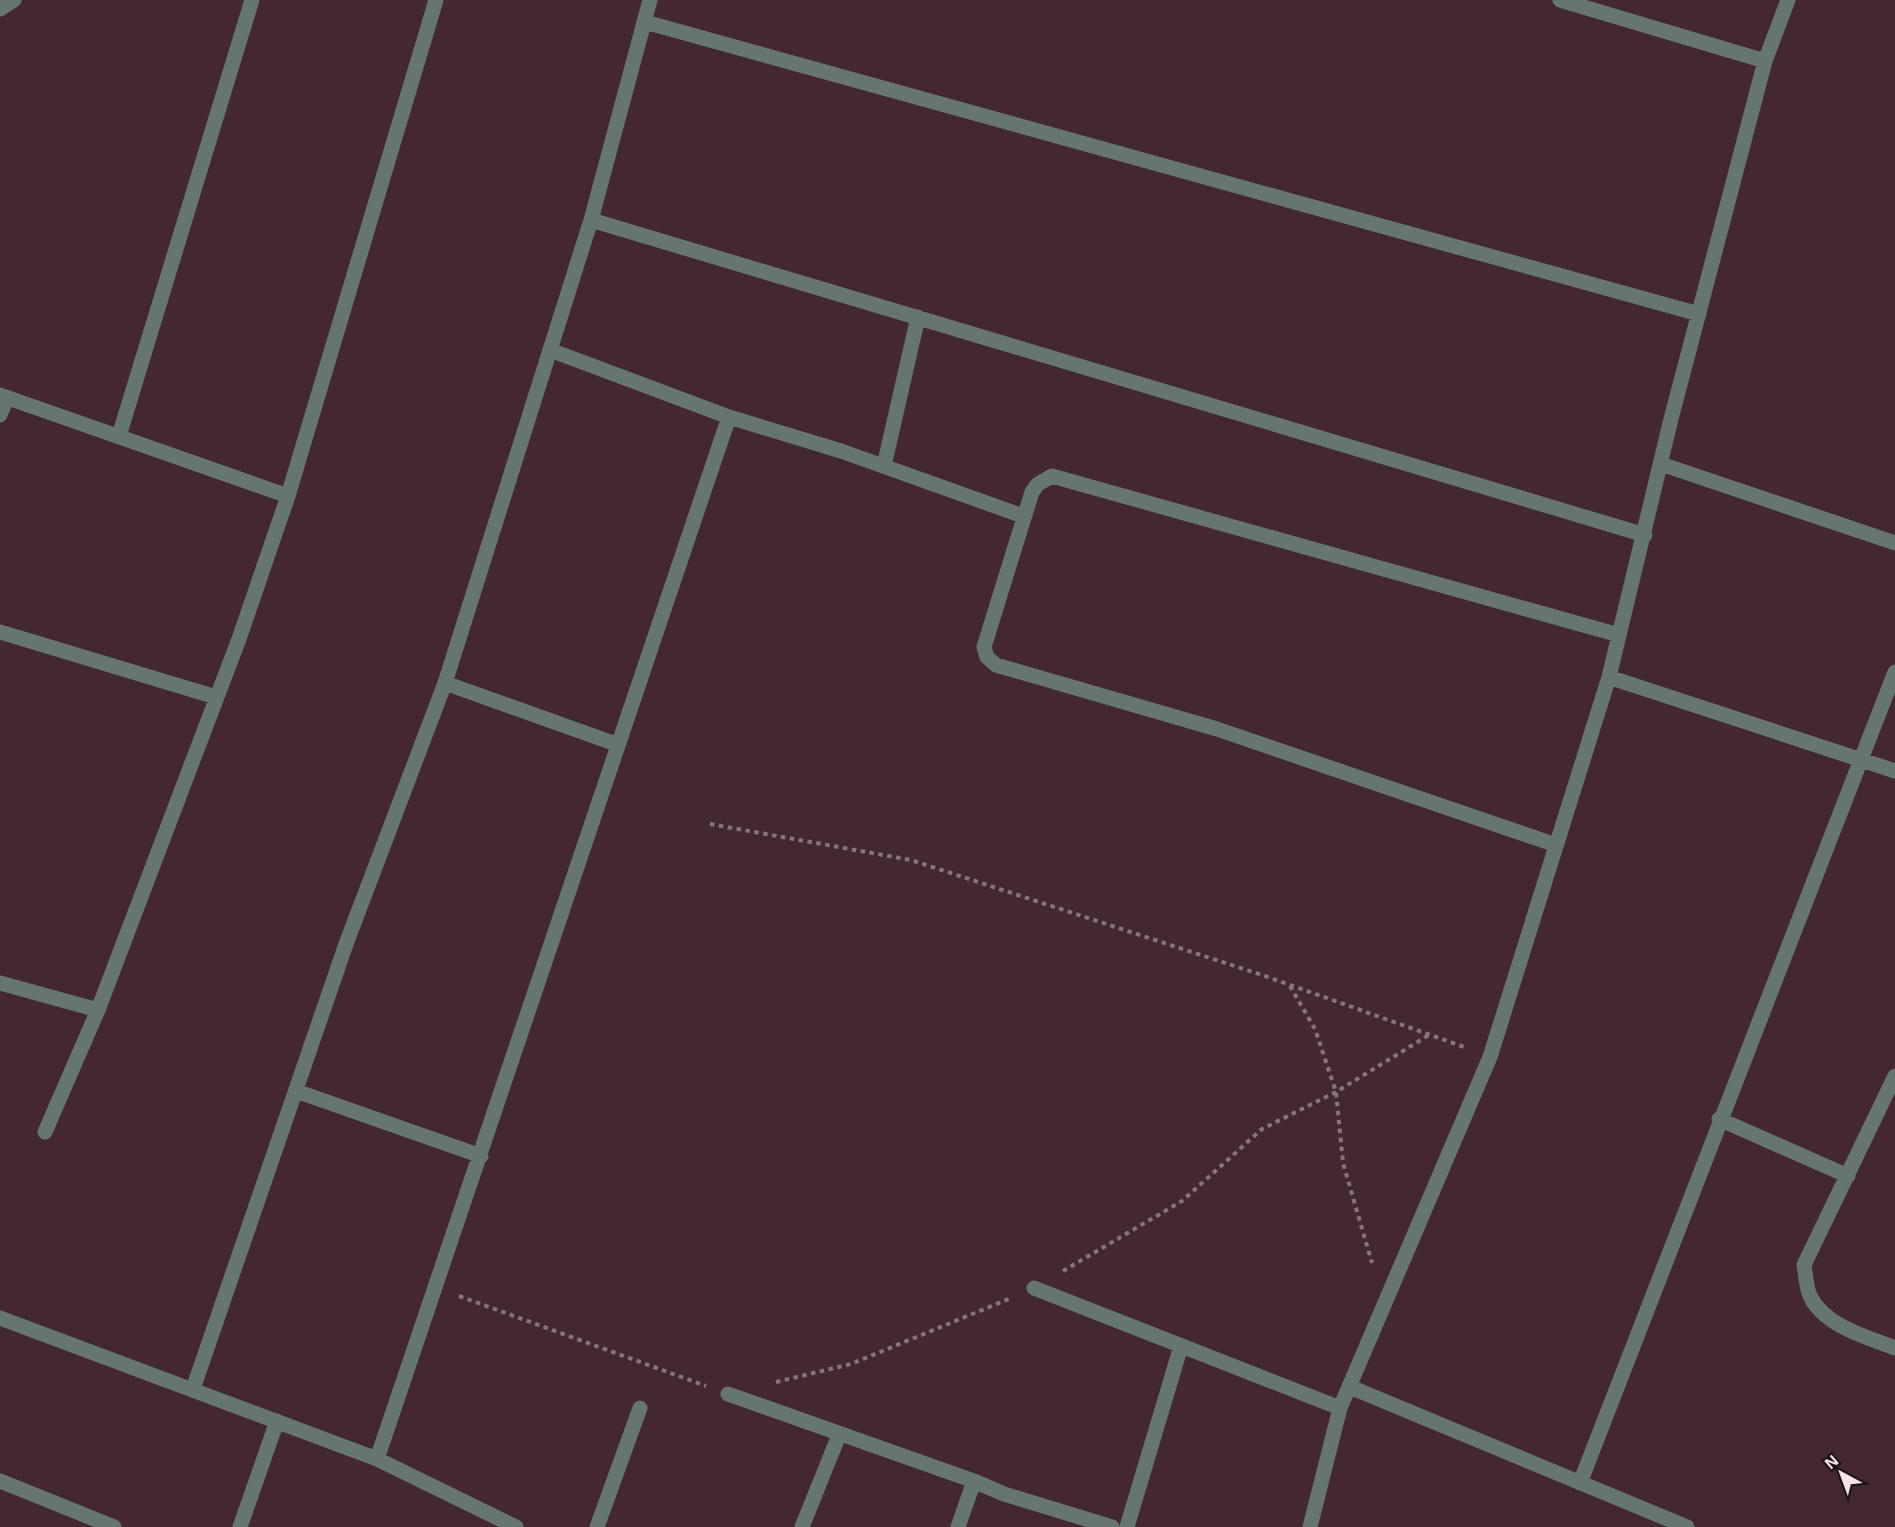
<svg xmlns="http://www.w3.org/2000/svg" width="1895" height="1527" viewBox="0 0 1895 1527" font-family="Helvetica,sans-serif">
	<rect width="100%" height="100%" fill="#43292f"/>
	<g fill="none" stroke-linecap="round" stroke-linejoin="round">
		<!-- path -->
		<path stroke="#8a7478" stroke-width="4" stroke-dasharray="4.5 4.5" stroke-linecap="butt" d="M710,824L911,860L1265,976L1467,1048
			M1290,986L1315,1029L1336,1092L1343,1163L1372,1263
			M1063,1271L1182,1201L1262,1129L1336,1092L1429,1035
			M459,1296L706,1386
			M776,1382L851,1364L1011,1298"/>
		<!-- minor -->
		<path stroke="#677571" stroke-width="15" d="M1560,0L1765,61
			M0,9L14,0
			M645,22L1699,314
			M591,220L1645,535
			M550,350L729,417L841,451L1023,516
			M0,395L288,496
			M0,415L7,398
			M119,436L252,0
			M1661,464L1895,543
			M884,466L918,317
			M0,632L216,697
			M1609,677L1895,771
			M445,683L616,744
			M1556,845L1217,729L996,665L987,657L984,647L1032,492L1038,484L1052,476L1619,635
			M0,983L98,1010
			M1895,1076L1804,1265C1806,1275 1806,1289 1811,1298C1827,1327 1867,1337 1895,1348
			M296,1091L481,1156
			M1719,1119L1848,1176
			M45,1132L98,1010L239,639L288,496L436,0
			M1034,1288L1340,1408
			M0,1318L377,1459L516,1527
			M1350,1387L1687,1527
			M193,1389L346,944L445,683L591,220L650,0
			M728,1394L974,1481
			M377,1459L729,417
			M0,1481L114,1527
			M1580,1483L1895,672
			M240,1527L277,1421
			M597,1527L640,1408
			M802,1527L839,1435
			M958,1527L974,1481L1004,1494L1112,1527
			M1127,1527L1181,1346
			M1310,1527L1340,1408L1490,1057L1609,677L1671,419L1765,61L1788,0"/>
	</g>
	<!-- north arrow -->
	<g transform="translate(1841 1473) rotate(319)" stroke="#211518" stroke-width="4.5" paint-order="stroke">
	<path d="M0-4.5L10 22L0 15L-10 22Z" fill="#f4e3e6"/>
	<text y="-9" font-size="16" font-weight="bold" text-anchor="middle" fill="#f4e3e6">N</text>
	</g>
</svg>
